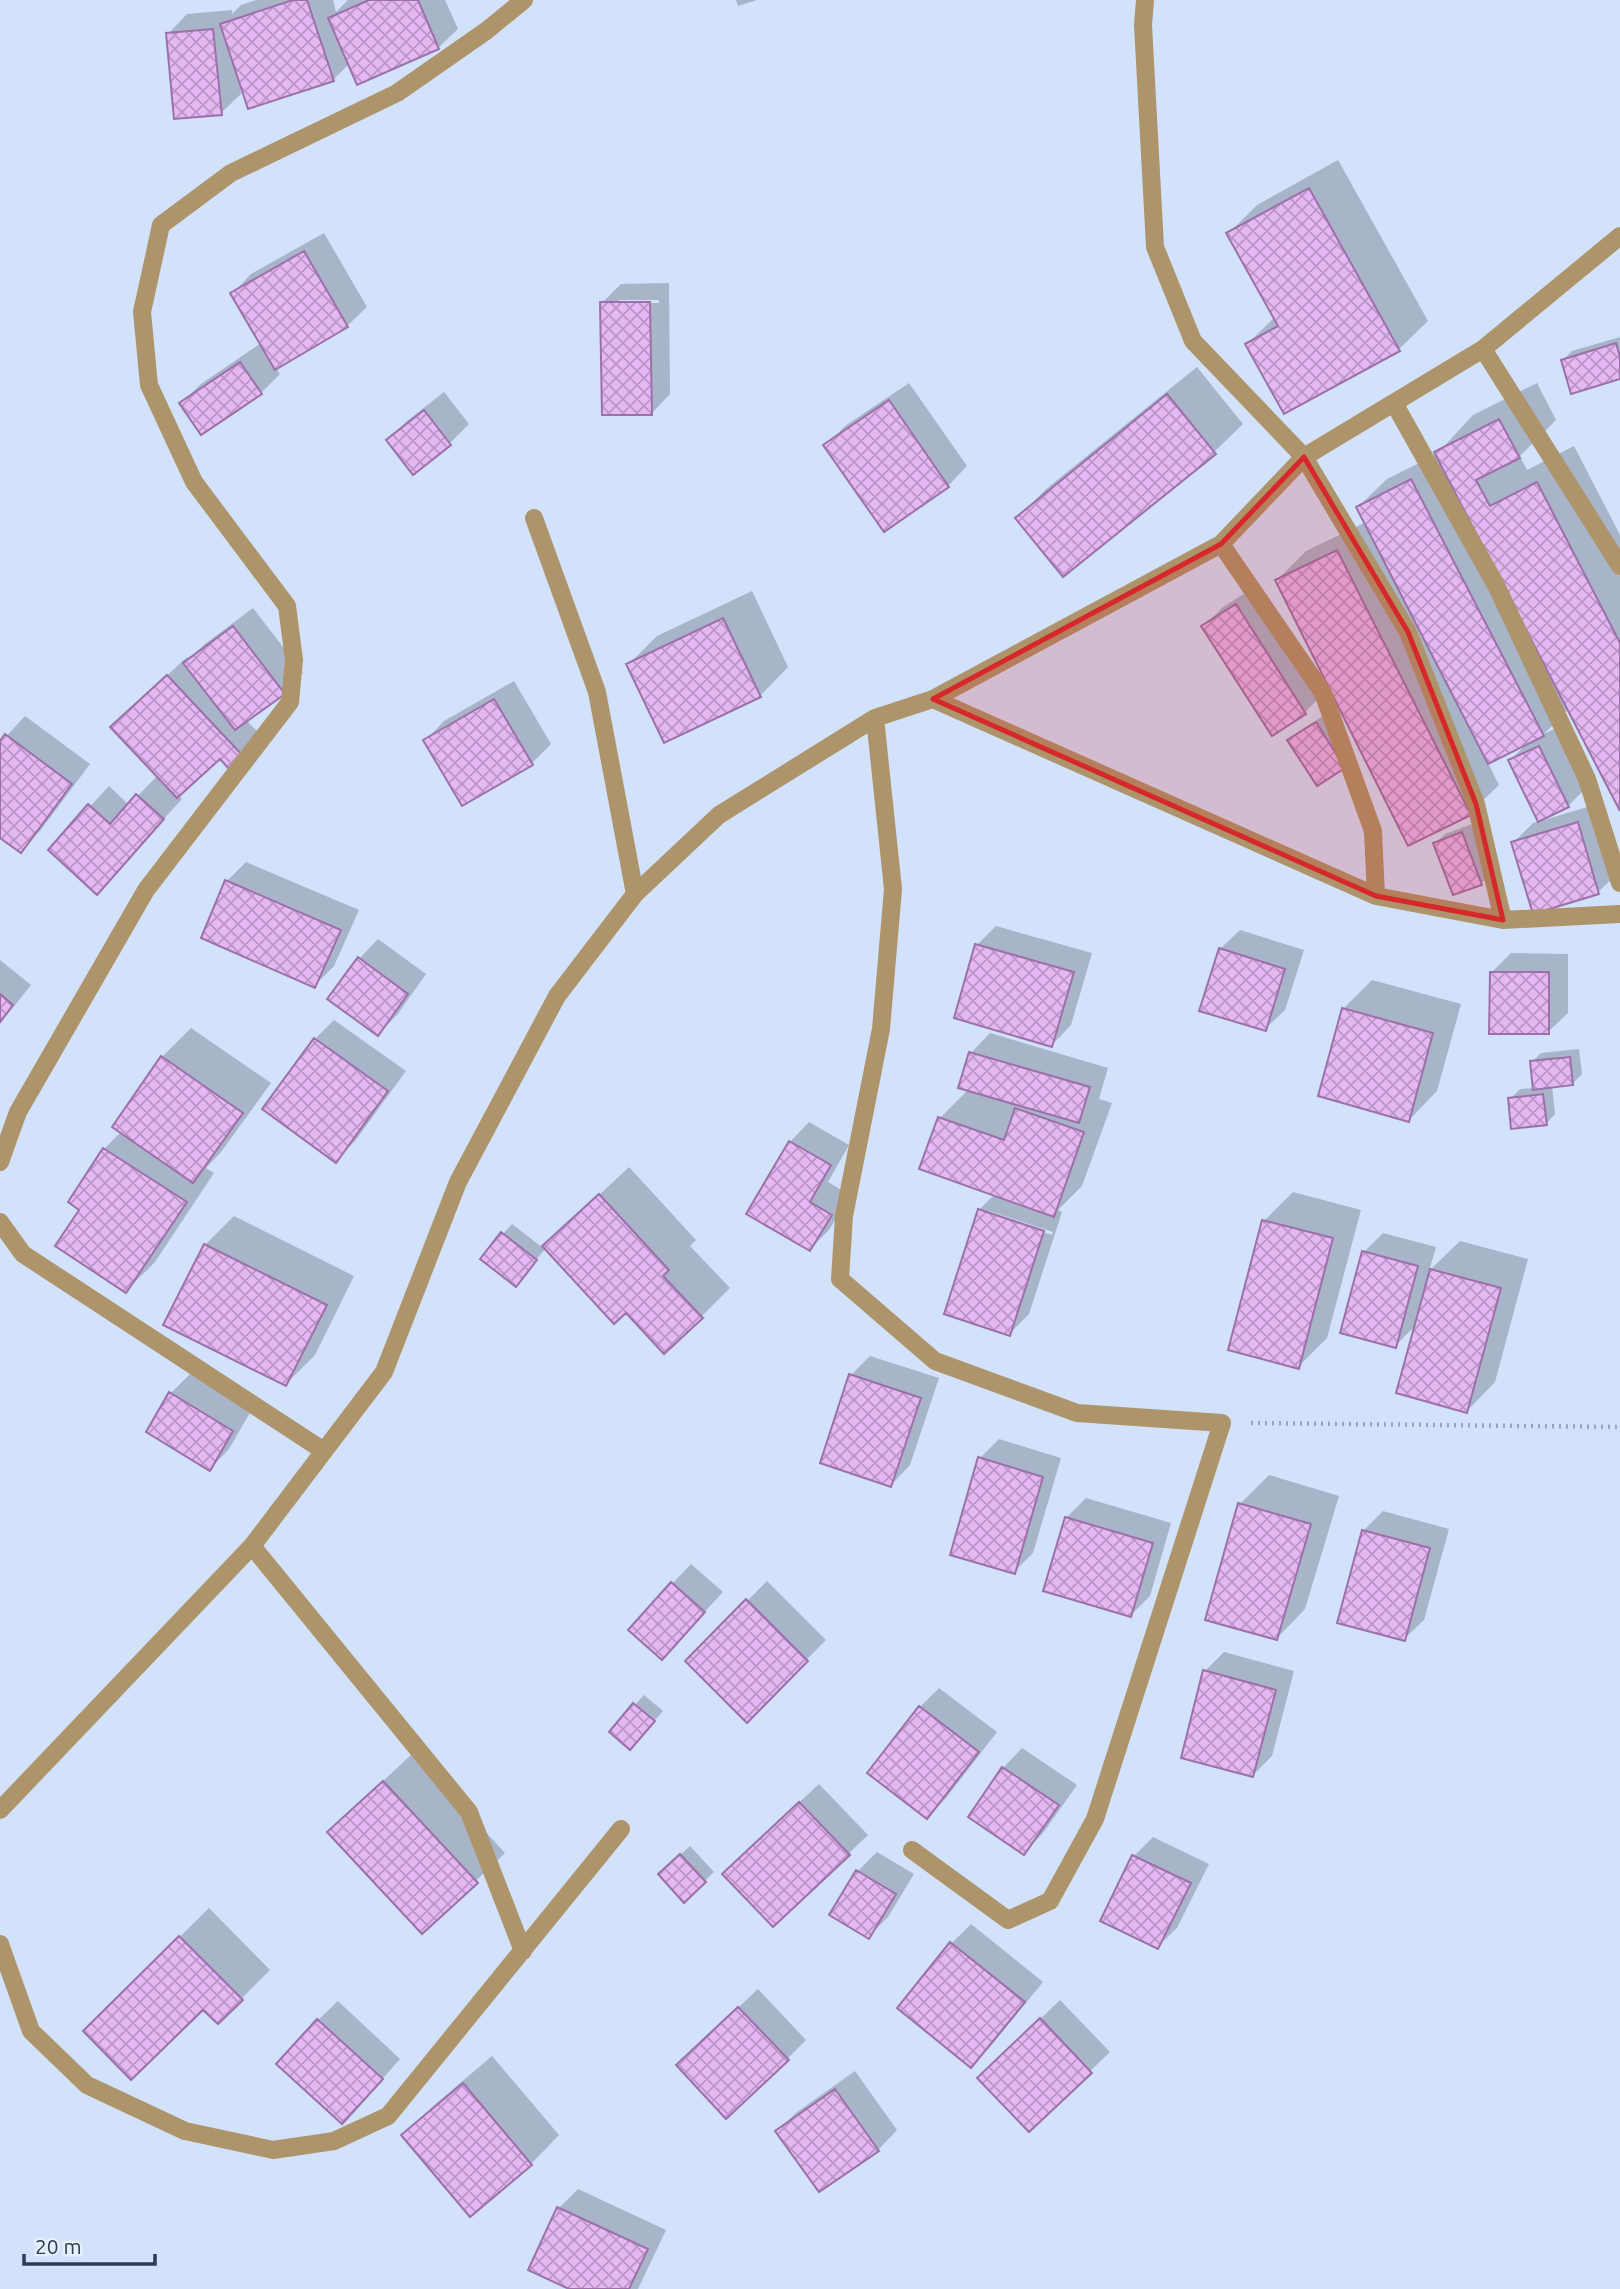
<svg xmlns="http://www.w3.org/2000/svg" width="1620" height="2289" viewBox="0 0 1620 2289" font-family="Ubuntu,sans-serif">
	<defs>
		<pattern id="building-cross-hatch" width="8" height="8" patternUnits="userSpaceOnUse" patternTransform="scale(1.75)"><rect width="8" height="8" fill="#e5b7f3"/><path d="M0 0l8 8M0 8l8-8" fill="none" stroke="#ba96c7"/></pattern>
	</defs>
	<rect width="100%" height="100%" fill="#d2e2fb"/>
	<!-- shadow -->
	<path fill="#0003" fill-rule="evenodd" d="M256,0H333L336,12L348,0H445L458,29L438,48L350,63L333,80L239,82L241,94L221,113L168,34L187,14L232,10V14L241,5Z
		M736,0H757L738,6Z
		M1338,160L1428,321L1399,349L1247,344L1275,317L1228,234L1257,205Z
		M324,233L367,307L347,326L275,367L280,374L261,393L181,403L201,384L261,343L232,294L251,274Z
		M669,283L670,394L651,414L602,303L621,284ZM619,300H659V303L619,304Z
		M1620,337V377L1563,360L1572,351Z
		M1197,367L1243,424L1214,452L1018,518L1046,489Z
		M909,383L967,466L948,486L884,529L826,445L845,426Z
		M1537,383L1556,420L1520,456L1527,470L1574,446L1620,535V808L1569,709L1544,734L1558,727L1588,786L1568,806L1544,818V820L1597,804L1618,873L1598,892L1513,843L1533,823L1540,821L1510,761L1526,744L1488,763L1499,785L1470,813L1277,580L1306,551L1366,522L1358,507L1387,479L1437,454L1473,415Z
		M444,392L469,424L450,443L413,472L388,440L407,421Z
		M1256,586L1324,693L1305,712L1272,733L1204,626L1223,607Z
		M752,591L788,667L760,696L628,665L657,636Z
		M253,608L303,673L284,692L246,720L262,736L230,767L220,757L178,795L182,799L97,892L50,850L109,786L129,805L158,775L132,708L187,657L189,659L205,644Z
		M514,681L551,744L532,763L425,741L444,721Z
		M1326,714L1344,767L1289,740L1299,731Z
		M25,716L90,764L40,831L20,851L0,836V743Z
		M1472,824L1490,874L1481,884L1436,843L1445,834Z
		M246,862L359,910L334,966L315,985L227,881Z
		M996,926L1092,953L1071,1025L1052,1045L977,945Z
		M1240,930L1304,950L1285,1010L1265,1029L1220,949Z
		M378,939L426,974L397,1015L378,1034L359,959Z
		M1511,953L1568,954V1013L1548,1032L1491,973Z
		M0,960L31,985L0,1024Z
		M1372,980L1461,1004L1437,1091L1409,1120L1343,1009Z
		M334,1020L406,1071L355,1141L335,1161L315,1039Z
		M191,1028L271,1083L221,1152L206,1168L214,1173L155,1262L126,1291L81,1209L70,1201L104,1149L121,1132L162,1057Z
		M990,1033L1108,1068L1099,1099L1112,1103L1082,1186L1058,1210L1062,1212L1029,1314L1009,1334L979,1210L995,1194L940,1118L969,1089L971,1053ZM989,1211L1053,1232L1052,1235L989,1214Z
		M1579,1049L1582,1074L1572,1084L1552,1086L1555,1114L1546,1124L1510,1099L1520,1089L1535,1088L1532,1062L1541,1053Z
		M809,1122L849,1145L828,1182L850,1195L829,1230L810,1249L790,1142Z
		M629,1167L696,1240L690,1246L730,1288L701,1317L626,1310L546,1248L516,1284L503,1234L512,1224L543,1248Z
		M1293,1192L1361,1210L1327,1338L1298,1367L1264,1221Z
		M234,1216L354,1276L315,1355L286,1384L205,1245Z
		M1383,1233L1436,1247L1429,1271L1460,1241L1528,1259L1495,1382L1467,1411L1416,1325L1395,1346L1364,1252Z
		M870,1356L939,1378L910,1465L891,1485L851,1375Z
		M190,1374L251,1411L229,1449L210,1469L171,1393Z
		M999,1439L1061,1458L1033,1553L1014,1572L980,1458Z
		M1269,1475L1339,1496L1305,1609L1277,1638L1240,1504Z
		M1086,1498L1171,1523L1150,1596L1131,1615L1045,1590L1067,1517Z
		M1383,1511L1449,1529L1424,1620L1404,1639L1339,1622L1364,1530Z
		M691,1564L723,1592L662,1658L672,1584Z
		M767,1581L826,1640L747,1720L688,1661Z
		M1224,1652L1294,1671L1272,1756L1253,1775L1205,1671Z
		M939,1688L997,1732L946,1798L927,1817L920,1707Z
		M644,1695L663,1711L639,1738L611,1731Z
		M1022,1748L1077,1785L1043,1833L1024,1853L970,1816L1003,1768Z
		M413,1753L505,1853L422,1932L329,1832Z
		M819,1784L868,1835L848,1854H744Z
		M1153,1837L1209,1864L1177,1928L1157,1947L1134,1856Z
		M690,1846L714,1872L684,1900L660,1874Z
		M877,1852L914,1874L888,1917L868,1937L858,1871Z
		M209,1908L270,1970L218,2022L202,2007L85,2031Z
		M971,1924L1043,1982L990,2047L971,2066L900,2008L952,1943Z
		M758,1989L806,2040L787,2059L697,2046Z
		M1060,2000L1110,2052L1029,2130L999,2059Z
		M338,2001L400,2059L361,2103L318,2020Z
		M492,2056L559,2135L531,2164L403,2136L432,2107Z
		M855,2071L897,2130L878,2150L777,2131L797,2112Z
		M578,2189L666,2230L638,2289H573L559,2208Z"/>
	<!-- building -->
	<path fill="url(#building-cross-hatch)" stroke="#9c71a9" stroke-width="2" d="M293,0H307L334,81L248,109L220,24Z
		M369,0H418L439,49L357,85L328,18Z
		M213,29L222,115L174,119L166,33Z
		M1309,188L1400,351L1284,414L1245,344L1278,326L1226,233Z
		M304,251L348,327L275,370L230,293Z
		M600,302H650L652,415H602Z
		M1616,343L1620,357V379L1571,394L1561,360Z
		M240,362L262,394L201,435L179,403Z
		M1167,394L1216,454L1063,577L1015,518Z
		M889,400L949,487L884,532L823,445Z
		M424,410L451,445L413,475L386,440Z
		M1499,419L1520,458L1476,480L1490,506L1537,482L1620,643V811L1434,452Z
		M1411,479L1544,736L1488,764L1356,507Z
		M1337,550L1471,815L1408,846L1275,580Z
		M1236,604L1306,714L1272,736L1201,626Z
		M723,618L761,697L664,743L626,664Z
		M233,626L285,694L235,730L183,663Z
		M167,675L244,757L230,770L220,759L177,798L110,727Z
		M494,699L533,765L462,806L423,740Z
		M1316,722L1345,768L1317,786L1287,740Z
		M5,734L72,784L21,853L0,838V741Z
		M1539,746L1569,807L1538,822L1508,760Z
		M136,794L164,819L97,895L48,850L88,804L110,824Z
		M1578,822L1599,894L1533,914L1511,842Z
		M1462,832L1482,885L1453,895L1433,843Z
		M225,880L341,930L315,988L201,938Z
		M975,944L1074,972L1052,1047L954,1018Z
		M1219,948L1285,969L1266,1031L1199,1011Z
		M358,957L408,994L378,1036L327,999Z
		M1490,972H1549V1034H1489Z
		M0,994L13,1005L0,1022Z
		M1342,1008L1433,1033L1409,1122L1318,1096Z
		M314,1038L388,1091L336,1163L262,1109Z
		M969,1052L1090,1087L1079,1123L958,1088Z
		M161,1056L243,1113L193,1183L112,1127Z
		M1570,1057L1573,1085L1533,1090L1530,1061Z
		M1543,1094L1547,1125L1511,1129L1508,1098Z
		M1015,1108L1084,1132L1054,1217L919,1169L938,1117L1004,1140Z
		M789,1141L831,1165L810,1202L832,1215L810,1251L746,1214Z
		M103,1148L187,1202L126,1293L55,1246L79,1210L68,1202Z
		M599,1194L669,1270L663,1276L703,1318L664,1354L626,1313L614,1324L542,1246Z
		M978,1209L1044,1231L1010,1336L944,1314Z
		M1262,1220L1333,1238L1299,1369L1228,1350Z
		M501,1232L537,1260L516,1287L480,1259Z
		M204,1244L327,1305L286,1386L163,1325Z
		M1362,1251L1418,1266L1396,1348L1340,1333Z
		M1430,1269L1501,1288L1467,1413L1396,1393Z
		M849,1374L921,1398L891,1487L820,1463Z
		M169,1392L233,1431L210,1471L146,1432Z
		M978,1457L1043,1477L1015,1574L950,1555Z
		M1238,1503L1311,1524L1277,1640L1205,1620Z
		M1065,1517L1153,1543L1131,1617L1043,1591Z
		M1362,1530L1430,1548L1405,1641L1337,1623Z
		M671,1582L705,1612L662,1660L628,1630Z
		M746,1599L808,1661L747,1723L685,1661Z
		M1203,1670L1276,1690L1253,1777L1181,1758Z
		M633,1703L655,1721L630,1750L609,1732Z
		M919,1706L979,1752L927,1819L867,1773Z
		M1002,1767L1059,1805L1024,1855L968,1817Z
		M383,1781L478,1883L422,1934L327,1832Z
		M799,1802L850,1855L773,1927L722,1874Z
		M680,1854L706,1882L684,1903L658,1874Z
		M1132,1855L1191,1883L1158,1949L1100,1921Z
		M856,1870L896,1894L869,1939L829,1915Z
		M179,1936L243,2000L218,2024L203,2010L131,2080L83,2031Z
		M950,1942L1025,2002L971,2068L897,2008Z
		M738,2007L789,2060L726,2119L676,2065Z
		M1040,2018L1092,2073L1029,2132L977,2078Z
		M317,2019L383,2079L342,2124L276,2064Z
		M463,2083L532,2165L470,2217L401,2135Z
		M835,2089L879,2151L819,2192L775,2131Z
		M557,2207L648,2249L629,2289H569L528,2270Z"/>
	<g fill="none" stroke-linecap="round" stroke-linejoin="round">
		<!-- path -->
		<path stroke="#95a5bd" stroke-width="4.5" stroke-dasharray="2 5" stroke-linecap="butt" d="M1251,1423L1620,1427"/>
		<!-- minor -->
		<path stroke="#ad946b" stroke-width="18" d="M1145,0L1143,25L1155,247L1193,341L1304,457L1408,632L1476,804L1503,920
			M1483,349L1620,566
			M1394,403L1497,587L1587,779L1620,883
			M534,518L597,692L635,894
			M1221,544L1323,693L1373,831L1376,896
			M933,699L1376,896L1503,920L1620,914
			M875,718L893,889L881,1029L844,1216L840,1279L935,1361L1077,1413L1222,1423L1095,1819L1050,1901L1008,1920L912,1850
			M0,1162L18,1112L146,890L290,702L294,660L287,606L194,482L149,385L142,312L161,225L231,173L397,93L486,31L524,0
			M0,1222L23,1254L324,1451
			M252,1546L469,1812L523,1951
			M0,1810L252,1546L384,1372L458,1182L557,996L635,894L719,815L875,718L933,699L1221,544L1304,457L1483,349L1620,236
			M0,1944L31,2031L87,2085L185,2131L273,2150L334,2141L388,2116L621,1829"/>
	</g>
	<!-- marked area -->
	<path fill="#d62828" fill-opacity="0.2" stroke="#d62828" stroke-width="5" stroke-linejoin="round" d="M1304,457L1408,632L1476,804L1503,920L1376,896L933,699L1221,544Z"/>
	<!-- scale -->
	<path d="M24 2254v10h131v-10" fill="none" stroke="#2c3c54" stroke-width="3.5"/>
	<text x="35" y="2254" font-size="21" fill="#2c3c54" stroke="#e7effb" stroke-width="5" paint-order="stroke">20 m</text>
</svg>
